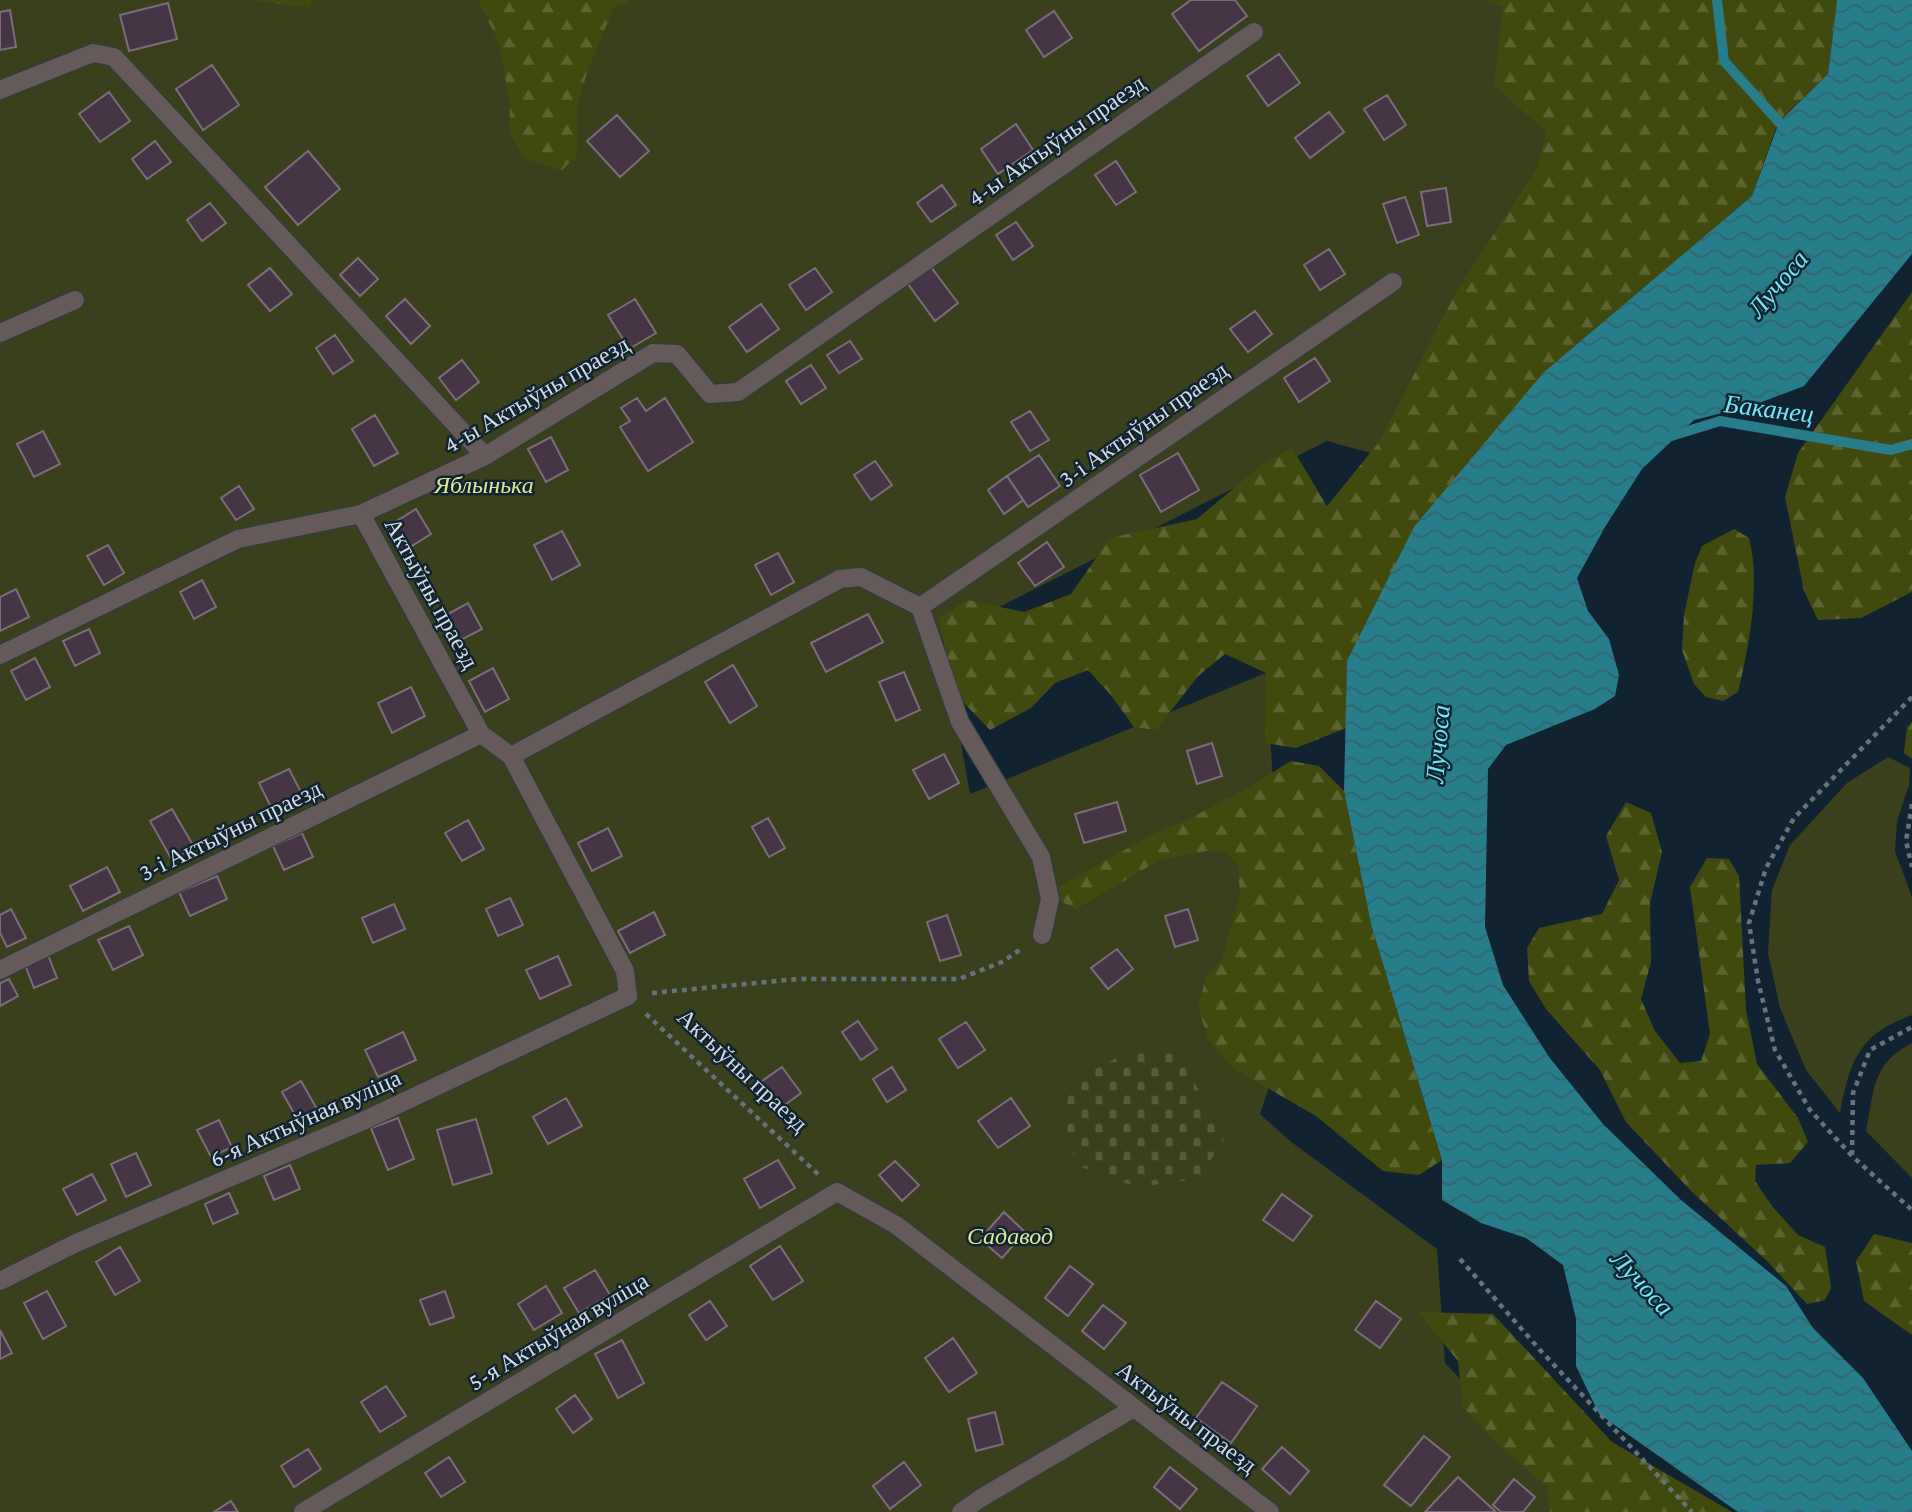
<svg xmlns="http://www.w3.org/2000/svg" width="1912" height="1512" viewBox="0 0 1912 1512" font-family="'Crimson Pro',serif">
	<defs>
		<pattern id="forest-firs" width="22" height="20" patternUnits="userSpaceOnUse" patternTransform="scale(1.75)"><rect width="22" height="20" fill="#414a0e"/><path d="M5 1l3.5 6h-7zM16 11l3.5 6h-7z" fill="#5b6431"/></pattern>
		<pattern id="cemetery-stones" width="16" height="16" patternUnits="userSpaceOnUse" patternTransform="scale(1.75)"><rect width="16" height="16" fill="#39401b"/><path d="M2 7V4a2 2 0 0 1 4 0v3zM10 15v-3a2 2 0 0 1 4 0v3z" fill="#555b3c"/></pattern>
		<pattern id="water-waves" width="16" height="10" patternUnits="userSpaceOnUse" patternTransform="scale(1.75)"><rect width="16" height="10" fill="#287d8a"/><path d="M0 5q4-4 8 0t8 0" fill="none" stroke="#31656e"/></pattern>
	</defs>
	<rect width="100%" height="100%" fill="#112330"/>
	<!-- green -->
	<path fill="#39401b" d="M0,0H1557V214L1403,462L1327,441L942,636L970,794L1266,673L1289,1027L1260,1114L1290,1141L1437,1249L1445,1363L1587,1512H0Z
		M1888,757L1910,768L1909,785L1897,821L1895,851L1912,897V1015C1859,1034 1850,1061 1840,1113L1806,1070L1780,1008L1768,953L1772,890L1790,845L1847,783Z
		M1912,1043V1178L1866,1131C1874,1091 1872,1063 1912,1043Z"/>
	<!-- forest -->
	<path fill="url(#forest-firs)" d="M252,0H314L309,8Z
		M478,0H631L614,7L588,70L577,105V156L561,171L524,158L509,131L510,105L499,43Z
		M1485,0H1837L1828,74L1778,122L1752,196L1544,372L1347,661L1346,728L1296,748L1265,743L1266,673L1225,654L1198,676L1156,730L1134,727L1110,694L1088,670L1055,683L1031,708L990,730L953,692L939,618L967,600L1024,612L1071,594L1110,538L1197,519L1263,464L1292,448L1327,506L1380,441L1455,294L1538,166L1546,132L1494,85L1503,7Z
		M1912,292V592L1861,618L1818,620L1804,591L1785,497L1798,453Z
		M1734,529L1749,538C1761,584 1749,646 1738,692L1723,701L1706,697L1694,684L1682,650L1684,615L1695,563L1702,546Z
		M1912,722V759L1904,753L1907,727Z
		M1291,761L1319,766L1344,791L1371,924L1442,1160L1419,1175L1383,1171L1316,1116L1233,1068L1208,1038L1198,1007L1206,977L1222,959L1240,896L1238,865L1225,852L1207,851L1158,861L1076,909L1061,901L1059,887L1151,835L1189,819L1244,790Z
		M1626,802L1651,813L1662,852L1650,903L1651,962L1641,999L1655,1031L1680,1063L1701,1061L1710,1034L1690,887L1707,858L1729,859L1739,876L1746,1010L1757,1064L1798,1118L1808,1142L1790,1163L1756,1165L1755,1181L1772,1206L1798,1235L1825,1247L1831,1288L1825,1300L1807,1304L1767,1261L1691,1191L1626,1122L1600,1070L1546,1009L1529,981L1527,948L1539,928L1602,914L1619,880L1606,836Z
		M1874,1234L1912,1243V1335L1864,1301L1856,1261Z
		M1418,1312L1493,1314L1612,1442L1732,1512H1550L1547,1487L1494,1440L1463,1407L1458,1361Z"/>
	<!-- cemetery -->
	<path fill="url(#cemetery-stones)" d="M1139,1047L1175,1051L1226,1135L1199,1179L1137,1187L1079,1166L1063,1130L1067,1083Z"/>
	<!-- water -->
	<path fill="url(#water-waves)" d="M1837,0H1912V254L1804,386L1754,405L1694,420L1642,469L1605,527L1577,578L1588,611L1609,639L1619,675L1615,696L1595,709L1506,745L1488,769L1485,927L1503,985L1549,1057L1603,1124L1681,1200L1786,1286L1813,1328L1863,1378L1912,1451V1512H1738L1599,1414L1576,1366V1319L1563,1265L1526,1238L1481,1223L1442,1200V1160L1371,924L1344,791L1347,661L1414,527L1544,372L1752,196L1779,122L1828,74Z"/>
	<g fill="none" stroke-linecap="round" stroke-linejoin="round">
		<!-- stream -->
		<path stroke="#287d8a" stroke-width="10" d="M1717,0L1724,61L1786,130
			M1668,437L1720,421L1891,450L1912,444"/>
	</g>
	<!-- building -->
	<path fill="#463645" stroke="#7e6c7c" stroke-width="2" d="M1191,0H1235L1247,16L1199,51L1172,14Z
		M168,3L177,39L129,51L120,15Z
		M10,10L16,47L0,50V12Z
		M1054,11L1072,38L1044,57L1026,30Z
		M1279,54L1300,83L1268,106L1247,76Z
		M212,65L239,105L203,130L176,89Z
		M109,92L130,121L100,142L79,114Z
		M1387,95L1406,125L1384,140L1364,109Z
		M1329,112L1344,132L1310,158L1295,138Z
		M617,115L649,151L620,177L587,141Z
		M1016,124L1033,150L998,174L981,149Z
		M155,141L171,162L147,179L132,159Z
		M308,151L340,189L298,225L265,187Z
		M1116,161L1136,192L1116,205L1095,175Z
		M942,185L956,205L931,222L917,203Z
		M1446,188L1451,222L1427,226L1421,192Z
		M1405,197L1419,235L1397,243L1383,204Z
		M210,203L226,223L202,241L187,220Z
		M1016,222L1033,246L1013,260L996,235Z
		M1329,249L1345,274L1320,290L1304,265Z
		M358,258L378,279L360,296L340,275Z
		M931,267L958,303L935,321L908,284Z
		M270,268L292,294L270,311L248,285Z
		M815,268L832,292L806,310L789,285Z
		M405,299L430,326L411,344L386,316Z
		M635,299L656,333L629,349L608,315Z
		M761,304L779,329L747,352L729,327Z
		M1255,311L1272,334L1248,352L1230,329Z
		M335,335L353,361L333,374L316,348Z
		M850,341L862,359L839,373L827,355Z
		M1315,358L1330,381L1299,402L1284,378Z
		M462,360L479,382L456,400L439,378Z
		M811,365L826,388L801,404L786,381Z
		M637,398L646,411L665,398L693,442L648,471L620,427L630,421L621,408Z
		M1030,411L1049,440L1030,451L1011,422Z
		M375,415L398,453L374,466L352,429Z
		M43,431L60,464L34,477L17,444Z
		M551,437L568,470L546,482L528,449Z
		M1178,453L1199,490L1161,512L1140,475Z
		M1039,455L1060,486L1028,507L1007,476Z
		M875,461L892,485L871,500L854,475Z
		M1007,476L1023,500L1004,514L988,490Z
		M239,486L254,509L236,520L221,498Z
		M416,509L431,534L402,552L387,527Z
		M562,531L580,565L552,580L534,545Z
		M1047,542L1064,567L1035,586L1018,563Z
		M108,545L124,573L104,585L87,556Z
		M778,553L794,582L771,595L755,565Z
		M202,580L216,607L194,619L180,592Z
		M16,589L29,617L0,631V597Z
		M468,603L482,629L451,645L437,620Z
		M868,614L883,642L826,672L811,643Z
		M89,629L100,653L75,666L63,641Z
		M35,658L50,687L26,700L11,671Z
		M733,665L757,706L730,723L705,682Z
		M493,668L509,699L485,712L469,681Z
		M904,672L920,710L896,721L879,682Z
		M411,687L425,716L392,733L378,703Z
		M1212,743L1222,776L1197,784L1187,751Z
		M944,754L959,783L929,799L913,770Z
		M289,769L302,794L272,809L259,783Z
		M1117,802L1126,831L1084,843L1075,814Z
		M172,809L194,847L172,860L150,821Z
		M768,818L785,848L769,857L752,827Z
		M468,820L484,849L462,861L445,833Z
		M608,828L622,856L592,871L578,843Z
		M302,833L313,857L284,870L273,846Z
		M107,867L120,892L83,911L70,886Z
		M217,876L227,899L190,916L179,892Z
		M510,898L523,925L498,936L486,909Z
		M394,904L405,929L373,943L362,918Z
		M11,909L26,938L7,947L0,933V915Z
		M1188,909L1198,940L1175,947L1165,916Z
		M654,912L665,935L630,953L618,931Z
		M947,915L961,955L940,961L927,922Z
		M129,926L143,955L113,970L98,940Z
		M1117,949L1133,969L1108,989L1091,968Z
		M48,955L57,978L34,988L25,965Z
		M558,956L571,985L540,999L526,970Z
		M9,979L18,996L0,1006V983Z
		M858,1021L877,1049L861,1060L842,1032Z
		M966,1022L985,1050L958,1068L939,1039Z
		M403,1032L416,1060L378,1077L365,1050Z
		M782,1067L801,1093L774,1113L755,1086Z
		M892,1067L906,1090L887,1102L873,1079Z
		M301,1081L318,1111L299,1122L282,1092Z
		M566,1098L582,1126L548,1144L533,1117Z
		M1011,1098L1030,1126L998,1148L978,1121Z
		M398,1118L414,1159L388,1170L371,1128Z
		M476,1119L492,1173L453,1185L437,1130Z
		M219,1120L232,1147L211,1157L197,1130Z
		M136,1153L151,1185L126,1197L111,1164Z
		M778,1160L795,1188L760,1208L744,1179Z
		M895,1161L919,1185L902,1201L879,1175Z
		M290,1165L300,1189L274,1200L264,1176Z
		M92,1174L106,1200L77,1215L63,1189Z
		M229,1193L238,1213L213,1224L205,1204Z
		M1282,1194L1312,1216L1293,1241L1263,1220Z
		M1004,1212L1025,1232L1002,1258L980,1239Z
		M780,1246L803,1281L773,1300L750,1266Z
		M120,1247L140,1281L115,1295L96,1262Z
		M1070,1266L1093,1284L1068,1316L1045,1298Z
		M595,1270L610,1295L579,1313L564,1288Z
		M546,1286L562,1313L534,1330L518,1304Z
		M47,1291L66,1326L43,1339L24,1303Z
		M445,1291L454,1317L430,1325L420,1300Z
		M710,1301L727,1326L706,1340L689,1315Z
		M1376,1301L1401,1319L1380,1348L1355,1330Z
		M1103,1305L1126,1323L1104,1349L1082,1331Z
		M0,1330L12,1353L0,1359Z
		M953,1338L977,1373L949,1392L925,1358Z
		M622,1340L644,1383L618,1398L595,1354Z
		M1222,1382L1257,1406L1231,1443L1196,1418Z
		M386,1386L406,1416L380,1432L361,1402Z
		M575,1395L592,1419L573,1433L556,1409Z
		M995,1412L1003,1444L976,1451L968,1419Z
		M1424,1436L1450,1457L1411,1506L1384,1485Z
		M1282,1447L1309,1471L1290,1494L1262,1469Z
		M308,1449L321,1469L294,1487L281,1466Z
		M449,1457L465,1482L441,1497L425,1473Z
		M904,1462L921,1485L890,1509L873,1486Z
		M1170,1467L1197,1489L1180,1509L1154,1487Z
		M1458,1477L1496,1512H1425Z
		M1514,1479L1535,1497L1523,1512H1501L1493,1505Z
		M231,1501L238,1512H214Z"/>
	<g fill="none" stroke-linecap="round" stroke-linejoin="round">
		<!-- service casing -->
		<g stroke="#2c3d49" stroke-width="20">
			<path id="service" d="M0,90L93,53L114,57L485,456
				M0,333L75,300
				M920,607L960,722L1041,857L1050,899L1042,935
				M0,655L238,539L361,514L485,456L653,353L677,354L710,394L738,392L1254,32
				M511,756L840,579L861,577L920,607L1393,282
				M0,970L481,734
				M0,1281L76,1243L363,1121L628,996L625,971L511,756L481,734L361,514
				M303,1512L837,1192L896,1225L1270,1512
				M961,1512L981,1498L1134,1408"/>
		</g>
		<!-- path -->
		<path stroke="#64737e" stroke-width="4.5" stroke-dasharray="5 5" stroke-linecap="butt" d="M1912,697L1794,818L1766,868L1749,923L1758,981L1775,1050L1810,1110L1852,1156L1912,1210
			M1912,804L1906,841L1912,867
			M652,993L798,979H959L1002,962L1021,949
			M646,1014L819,1175
			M1852,1155L1853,1093L1870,1050L1912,1027
			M1460,1259L1540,1350L1692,1512"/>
		<!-- service -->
		<use href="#service" stroke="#655a59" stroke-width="18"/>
	</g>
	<g text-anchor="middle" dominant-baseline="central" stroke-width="5" stroke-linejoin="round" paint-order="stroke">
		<!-- street labels -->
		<g font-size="24" fill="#d1dce5" stroke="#112330">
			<text transform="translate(1056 140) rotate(-35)">4-ы Актыўны праезд</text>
			<text transform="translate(536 394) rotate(-30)">4-ы Актыўны праезд</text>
			<text transform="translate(1143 424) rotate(-35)">3-і Актыўны праезд</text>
			<text transform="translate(432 593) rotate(61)">Актыўны праезд</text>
			<text transform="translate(230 830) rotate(-26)">3-і Актыўны праезд</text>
			<text transform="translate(743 1070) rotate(43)">Актыўны праезд</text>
			<text transform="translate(305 1118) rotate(-24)">6-я Актыўная вуліца</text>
			<text transform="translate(558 1331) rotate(-31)">5-я Актыўная вуліца</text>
			<text transform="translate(1187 1417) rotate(37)">Актыўны праезд</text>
		</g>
		<!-- park labels -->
		<g font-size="24" font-style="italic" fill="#daeb95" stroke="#112330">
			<text x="484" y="484">Яблынька</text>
			<text x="1010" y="1235">Садавод</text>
		</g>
		<!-- water labels -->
		<g font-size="26" font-style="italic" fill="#6fe7fa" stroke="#112330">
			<text transform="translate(1778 284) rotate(-50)">Лучоса</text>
			<text transform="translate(1769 409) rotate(7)">Баканец</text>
			<text transform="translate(1438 744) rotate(-85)">Лучоса</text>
			<text transform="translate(1642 1283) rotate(47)">Лучоса</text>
		</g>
	</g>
</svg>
